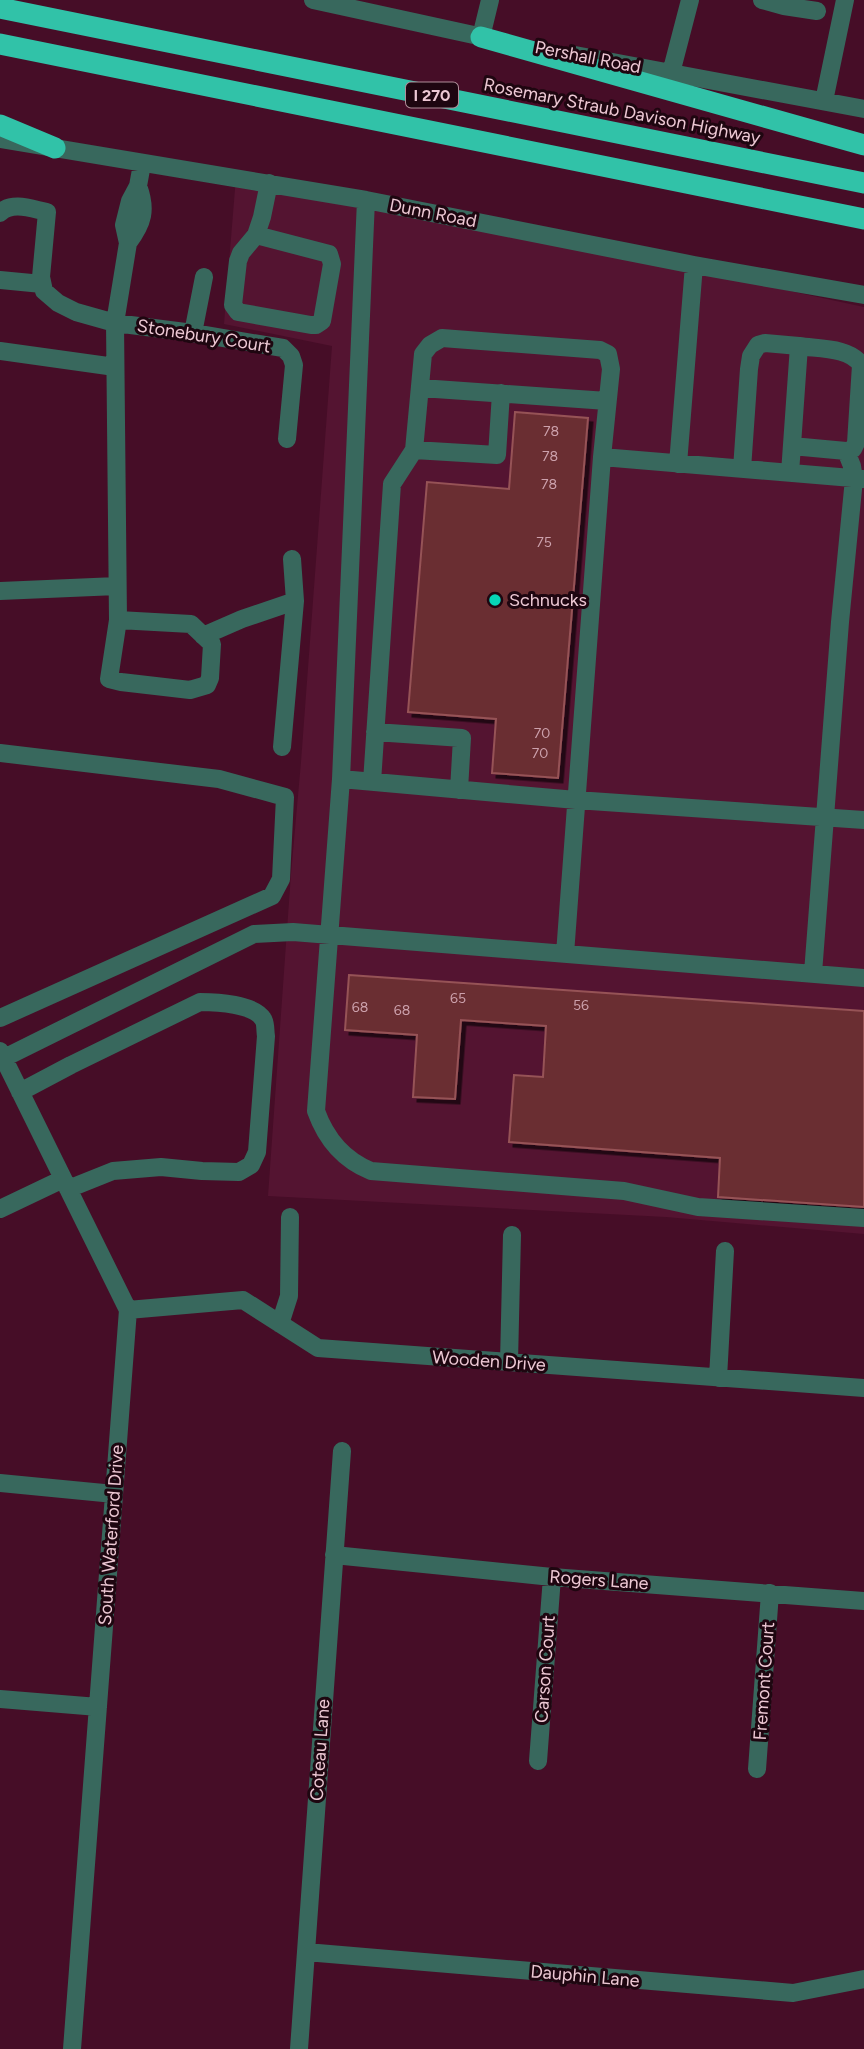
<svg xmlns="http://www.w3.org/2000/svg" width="864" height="2049" viewBox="0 0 864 2049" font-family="Figtree,sans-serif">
	<defs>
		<filter id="shadow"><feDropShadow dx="4.5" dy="4.5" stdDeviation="0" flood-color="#0009"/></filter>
	</defs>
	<rect width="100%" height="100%" fill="#460d27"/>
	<!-- built -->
	<path fill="#541431" d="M236,177L366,200L864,307V1234L666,1217L268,1196L291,874L301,762L332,346L224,324Z"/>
	<!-- building -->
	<path fill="#6b2d32" stroke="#965357" stroke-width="2" filter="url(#shadow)" d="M515,412L588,418L558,778L492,773L496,719L408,712L427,482L509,489Z
		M349,975L864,1011V1207L718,1197L720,1158L509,1142L514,1075L543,1077L546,1026L461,1020L455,1099L413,1097L417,1035L345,1030Z"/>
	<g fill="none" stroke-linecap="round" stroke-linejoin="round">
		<!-- minor -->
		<path stroke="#38685d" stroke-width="18" d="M313,0L492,39
			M762,0L784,6L817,11
			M481,37L490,0
			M575,55L864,109
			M671,73L690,0
			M824,101L845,0
			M0,139L366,200L694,265L864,295
			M366,200L341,779L316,1111C326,1139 344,1160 371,1171L624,1191L698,1207L864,1218
			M0,213C12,201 32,209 47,212L41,277L44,291L58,303L76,312L115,323L193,333L283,348L291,356L294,365L287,439
			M256,235L329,254L332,264L322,321L316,325H311L238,312L233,305L238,261L241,253L256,235L262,217L269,183
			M128,243C143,223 147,210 138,186
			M0,280L42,284
			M193,333L204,277
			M0,351L115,367
			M421,388L607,401
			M792,446L846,451L853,449L856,443L861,365C850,347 817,349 799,346
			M414,450L497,455L501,393
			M678,464L694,265
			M742,469L749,369L751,356L758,345L765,343L799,346L790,473
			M0,591L117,586
			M118,620L115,323L128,243L124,225L130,201L138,186L142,164
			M118,620L191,624L212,644L210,678L207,685L190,690L121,682L109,679Z
			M203,636L242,619L295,601
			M375,732L462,738L459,790
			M282,747L295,601L292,559
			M0,753L219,779L285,797L281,879L272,896L0,1018
			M341,779L576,800L864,820
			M372,782L392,484L414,450L423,354L430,345L442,338L600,350L608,354L611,369L602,457
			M565,954L602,457L864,479
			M813,973L840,622L854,479L852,466L846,451
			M0,1051L128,1310L72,2049
			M4,1058L254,934L293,932L864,978
			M20,1092L71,1065L200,1002C217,1002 254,1004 263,1019C266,1023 265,1031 266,1036L257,1152L251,1165L239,1172L202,1171L161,1167L113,1171L68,1189
			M0,1209L63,1179
			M128,1310L243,1300L318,1348L864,1388
			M280,1324L289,1296L290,1217
			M509,1362L512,1235
			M718,1378L725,1251
			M0,1483L114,1494
			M334,1555L552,1577L864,1601
			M0,1699L98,1707
			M538,1761L552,1577
			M757,1769L770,1593
			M306,1952L793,1993L864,1979
			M299,2049L342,1451"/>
		<!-- highway -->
		<path stroke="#31c2a8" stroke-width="21" d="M0,8L864,183
			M481,37L864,145
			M0,44L864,219
			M0,125L55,148"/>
	</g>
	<!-- markers -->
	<circle fill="#07d5b6" stroke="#1e0610" stroke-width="2.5" cx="495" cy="600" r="7"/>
	<g text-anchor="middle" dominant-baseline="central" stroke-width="6" stroke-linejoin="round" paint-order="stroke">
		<!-- number labels -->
		<g font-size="14" fill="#cca1ac">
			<text x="551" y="431">78</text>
			<text x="550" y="456">78</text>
			<text x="549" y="484">78</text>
			<text x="544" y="542">75</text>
			<text x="542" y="733">70</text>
			<text x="540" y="753">70</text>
			<text x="458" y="998">65</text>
			<text x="581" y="1005">56</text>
			<text x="360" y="1007">68</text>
			<text x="402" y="1010">68</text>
		</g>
		<!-- shield labels -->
		<rect fill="#1e0610" stroke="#af8e99" stroke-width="2" x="406" y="82.5" width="52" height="25" rx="5"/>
		<g font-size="16" font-weight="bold" fill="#edc8d4">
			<text x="432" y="95">I 270</text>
		</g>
		<!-- street labels -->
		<g font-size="18" fill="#edc8d4" stroke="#1e0610">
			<text transform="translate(588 57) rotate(11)">Pershall Road</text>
			<text transform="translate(622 111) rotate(11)">Rosemary Straub Davison Highway</text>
			<text transform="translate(433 213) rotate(11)">Dunn Road</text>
			<text transform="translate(204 336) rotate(9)">Stonebury Court</text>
			<text transform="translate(489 1361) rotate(4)">Wooden Drive</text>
			<text transform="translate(111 1535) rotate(-86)">South Waterford Drive</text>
			<text transform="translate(599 1580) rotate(4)">Rogers Lane</text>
			<text transform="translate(545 1669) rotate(-86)">Carson Court</text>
			<text transform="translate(764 1681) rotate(-86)">Fremont Court</text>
			<text transform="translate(320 1750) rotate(-86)">Coteau Lane</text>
			<text transform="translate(585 1976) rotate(5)">Dauphin Lane</text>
		</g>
		<!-- poi labels -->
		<g font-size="18" fill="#edc8d4" stroke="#1e0610" text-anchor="start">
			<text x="509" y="600">Schnucks</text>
		</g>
	</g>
</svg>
